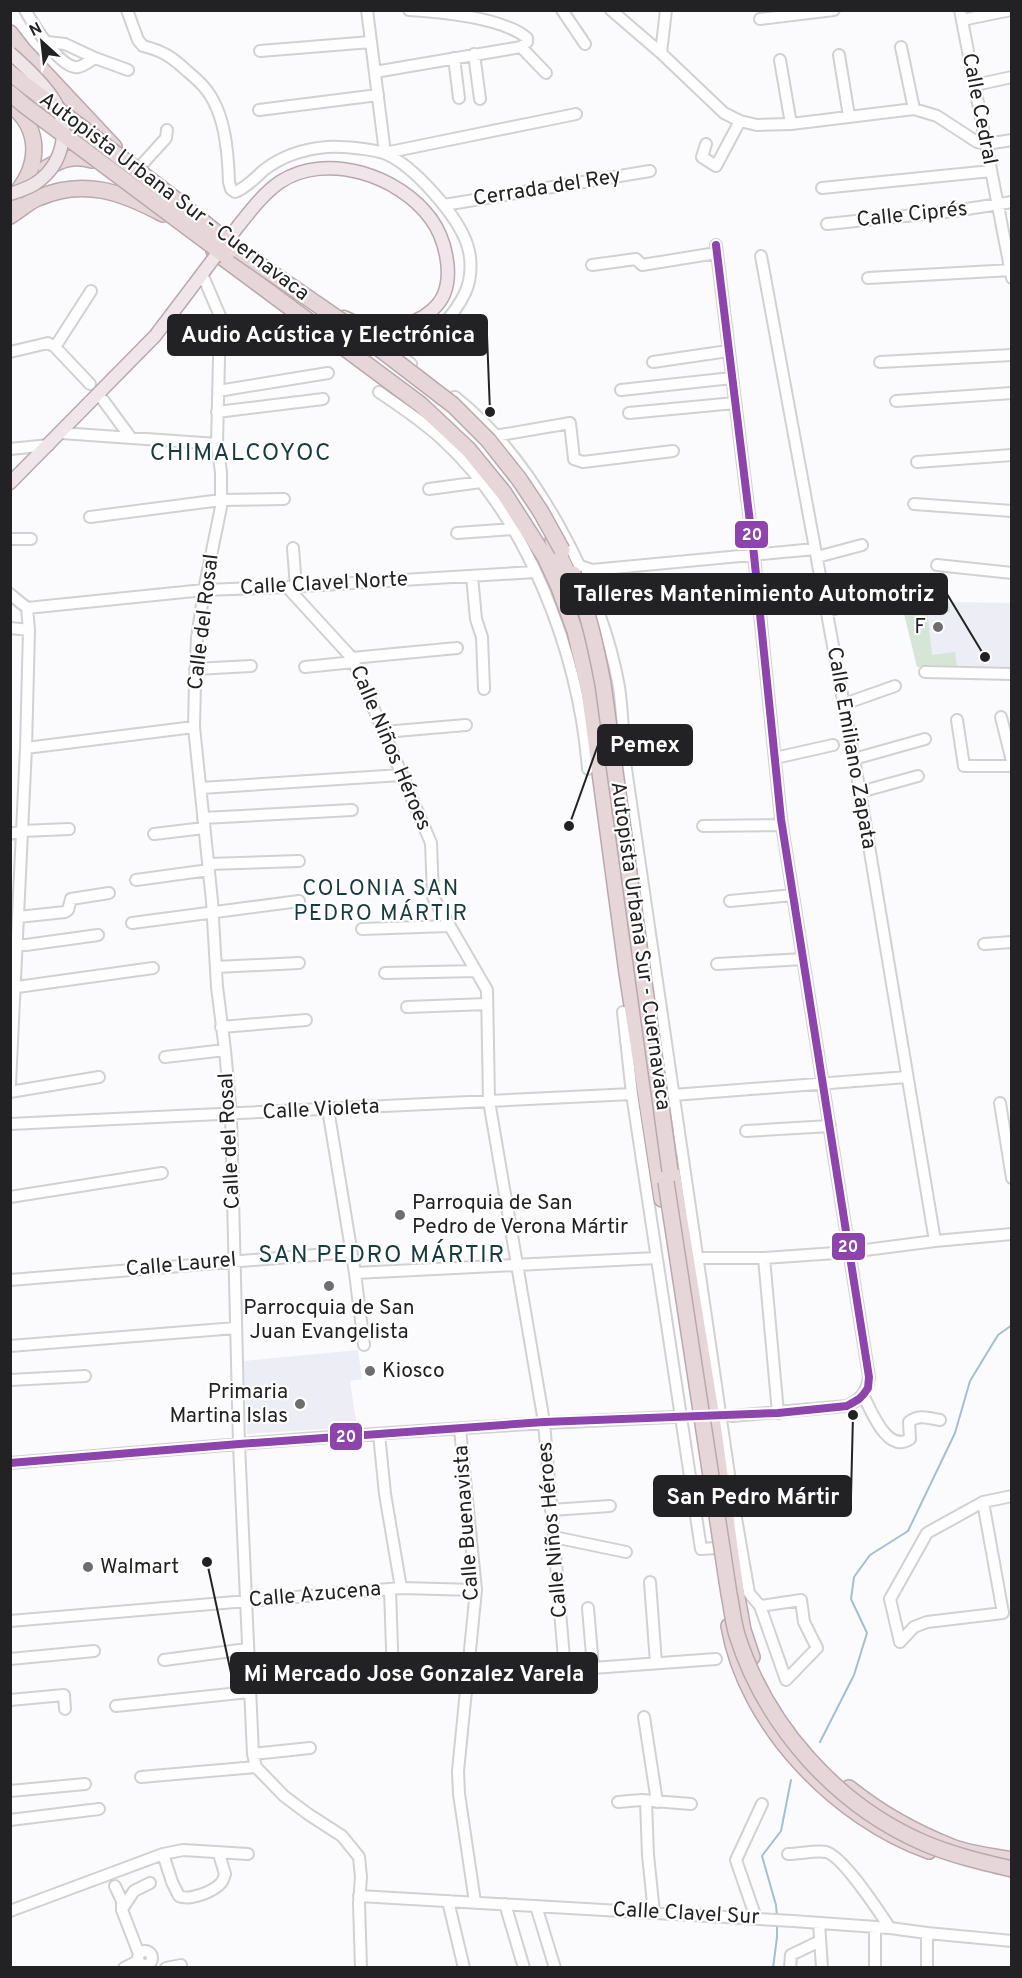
<svg xmlns="http://www.w3.org/2000/svg" width="1022" height="1978" viewBox="0 0 1022 1978" font-family="Overpass,sans-serif">
	<rect width="100%" height="100%" fill="#fbfbfe"/>
	<!-- built -->
	<path fill="#ededf5" d="M901,601L1011,603V671L917,667Z
		M358,1350L362,1379L350,1381L357,1427L247,1434L244,1361Z"/>
	<!-- green -->
	<path fill="#d5e5d6" d="M901,601H927L928,603L949,601L950,612L929,614L928,618L932,655L955,652L957,668L917,667Z"/>
	<g fill="none" stroke-linecap="round" stroke-linejoin="round">
		<!-- stream -->
		<path stroke="#a5bfd0" stroke-width="2" d="M820,1742L854,1675L867,1633L851,1599L854,1577L870,1555L908,1531L955,1433L970,1381L998,1335L1012,1325
			M777,1917L776,1905L762,1856L781,1831L791,1780
			M773,1968L777,1937V1923"/>
		<!-- minor-tunnel -->
		<path stroke="#dadadd" stroke-width="10" stroke-dasharray="10 5" stroke-linecap="butt" d="M673,1417L707,1416"/>
		<!-- minor casing -->
		<g stroke="#d1d1d4" stroke-width="14">
			<path id="minor" d="M25,10C33,24 61,70 78,67C84,66 90,61 95,58L128,70
				M127,10L138,40L143,46C163,51 172,57 187,71C193,76 199,81 204,87C225,111 228,151 229,182L231,189L235,192C246,188 255,178 264,170C282,156 304,149 327,147C340,146 375,149 386,154C414,166 457,215 467,244C472,259 472,278 465,293C450,325 427,336 400,355
				M367,10L385,153L576,114
				M562,10L585,44
				M611,10L661,53L724,113L740,121L757,125L791,124L914,109L937,116L977,142L986,144L1012,140
				M960,10L1012,278
				M760,19L834,10
				M962,20L1011,10
				M47,42L65,44L95,58
				M521,47L546,73
				M901,47L914,109
				M260,51L371,42
				M661,53L666,10
				M474,54L480,99
				M839,55L849,116
				M454,58L459,98
				M780,60L791,124
				M375,72L521,47L527,42V38C502,17 441,12 409,10
				M975,85L1012,77
				M259,110L378,95
				M706,144L702,157L716,166L740,121
				M136,171L166,138L167,130
				M822,188L991,171
				M444,205L650,171
				M827,224L954,211L1012,202
				M716,245L754,555L781,819L869,1377C867,1392 861,1399 847,1406L732,1416
				M761,256L860,792L935,1241
				M592,265L636,259L642,265L716,253
				M202,274L220,316L217,444L221,472V507L204,590L197,638L195,681L194,727L212,901L217,987L225,1050L231,1115L239,1444L253,1754L256,1767L284,1796L308,1814L342,1836L359,1857L361,1877L359,1903L361,1968
				M868,278L1012,270
				M362,325L411,364
				M55,347L91,291
				M10,352L48,343L55,347L90,384
				M653,362L728,351
				M880,362L1012,355
				M621,390L732,378
				M218,391L328,373
				M379,392C401,407 424,422 444,441C529,520 579,655 588,769
				M455,397C534,459 602,588 619,687C623,714 623,742 626,769L732,1495L749,1593L760,1606L786,1680L817,1648L804,1622L801,1600L760,1606
				M103,400L131,438
				M896,401L1012,393
				M217,412L323,399
				M629,413L735,403
				M61,433L217,444
				M495,436L570,423L574,459L583,462L673,451
				M10,449L49,445
				M917,462L1012,455
				M429,489L481,482
				M914,504L1012,511
				M90,517L221,500L284,499
				M457,533L512,529
				M10,539H31
				M293,548L296,587
				M817,557L862,545
				M937,565L1012,573
				M580,566L592,570L815,549
				M472,576L476,619L482,637L484,689
				M287,587L352,658L431,843L433,897L487,990L489,1101L544,1422L565,1670
				M10,594L27,608L204,590L287,587L535,572
				M826,611L876,599
				M10,628L29,630
				M352,658L457,648
				M305,667L354,662
				M195,669L251,666
				M925,672L1012,674
				M844,704L895,686
				M1001,717L1012,761
				M957,720L964,766H1012
				M384,732L466,725
				M26,748L194,727
				M775,758L833,745
				M854,759L925,739
				M201,788L401,775
				M860,792L918,776
				M203,818L352,810
				M703,826L782,825
				M10,834L22,831L69,829
				M154,834L204,828
				M208,864L299,861
				M136,880L209,870
				M730,901L793,895
				M18,917L65,912L68,910L71,899L109,893
				M132,923L299,901
				M362,929L449,926
				M11,944L26,945L98,935
				M984,944L1012,942
				M717,964L803,959
				M216,967L299,963
				M385,973L476,971
				M10,988L153,968
				M407,1007L487,1004
				M623,1012L632,1094L701,1549L716,1548
				M221,1027L306,1020
				M165,1057L225,1050
				M10,1084L26,748L29,630L27,608
				M10,1092L99,1077
				M673,1095L907,1077
				M1000,1103L1012,1178
				M328,1109L355,1273L364,1345
				M10,1124L632,1094
				M746,1131L830,1126
				M10,1197L162,1173
				M697,1258H764L850,1252L935,1241L1012,1234
				M764,1258L778,1413
				M355,1273L656,1258
				M10,1280L351,1252
				M10,1346L236,1328
				M10,1380L85,1376
				M863,1395C871,1410 887,1454 910,1439L909,1422C918,1414 929,1418 940,1420
				M460,1429L476,1590L458,1771L459,1794L475,1902
				M379,1434L385,1494L401,1588
				M10,1463C231,1444 452,1426 673,1417
				M551,1510L610,1506
				M554,1537L626,1552
				M650,1582L656,1663
				M390,1589L393,1678
				M588,1608L593,1667
				M10,1621L401,1588L476,1590
				M900,1642L914,1627L927,1622L1003,1613L983,1502
				M900,1642L890,1599L927,1533L983,1502L1012,1496
				M10,1659L94,1651
				M164,1660L247,1649
				M467,1674L565,1670L716,1659
				M10,1700L64,1695L65,1709
				M116,1706L249,1692
				M644,1717L657,1802
				M253,1754L310,1748
				M141,1777L256,1767
				M10,1791L85,1784
				M646,1801L648,1855L654,1913
				M618,1802L641,1800L691,1804
				M10,1820L99,1809
				M163,1854L172,1882L179,1896C189,1901 213,1892 221,1883C223,1881 224,1877 225,1874L219,1854
				M788,1854C800,1854 815,1850 826,1852C843,1856 879,1912 890,1928
				M115,1886L122,1901V1910L139,1954
				M359,1896L793,1921L890,1928L927,1933L1012,1941
				M448,1901L464,1968
				M505,1904L524,1968
				M536,1906L555,1968
				M122,1909L134,1891L150,1883
				M10,1911L163,1854L183,1850L248,1854
				M756,1918L736,1860L762,1804
				M819,1923L822,1968
				M875,1927V1968
				M138 1958a7 7 0 1 1 14 0a7 7 0 1 1-14 0Z
				M124,1968L138,1961
				M166,1968L181,1965
				M790,1968L791,1955L820,1941
				M927,1968V1933"/>
		</g>
		<!-- major casing -->
		<g stroke="#b9a8ad" stroke-width="15">
			<path id="major" d="M239,225C252,209 264,193 280,182C327,151 400,176 431,219C445,238 453,272 444,294C439,306 427,316 415,321C393,331 365,328 344,317
				M10,483L155,336L205,270"/>
		</g>
		<!-- highway casing -->
		<g stroke="#b9a8ad" stroke-width="18">
			<path id="highway" d="M10,33L24,51L114,147
				M10,104C43,130 40,168 12,198
				M46,168C62,159 74,155 92,160
				M10,216C20,210 28,202 38,198C83,178 122,192 163,214
				M214,251L420,404L468,449L504,493L545,557L558,585L575,631L589,691L627,973L662,1199
				M553,541L574,587
				M670,1160L713,1424L736,1591L743,1630L752,1657
				M729,1626C746,1725 836,1818 929,1851
				M849,1788C880,1813 914,1832 952,1847C970,1854 992,1856 1012,1860"/>
		</g>
		<!-- minor -->
		<use href="#minor" stroke="#fefeff" stroke-width="10"/>
		<!-- major -->
		<use href="#major" stroke="#f0e6e9" stroke-width="12"/>
		<!-- highway -->
		<use href="#highway" stroke="#e7d6d9" stroke-width="15"/>
		<!-- major-bridge casing -->
		<g stroke="#b9a8ad" stroke-width="15" stroke-linecap="butt">
			<path id="major-bridge" d="M10,53C26,67 41,81 52,97C72,125 64,164 36,183C29,188 19,191 10,194
				M205,270L239,225"/>
		</g>
		<!-- highway-bridge casing -->
		<g stroke="#b9a8ad" stroke-width="18" stroke-linecap="butt">
			<path id="highway-bridge" d="M10,73L176,200L234,247L363,336L453,405L488,440L519,479L541,512L562,550
				M10,93L24,105L226,256
				M573,574C588,610 596,647 603,684L670,1171
				M666,1182L729,1594C732,1608 733,1622 737,1635C766,1726 836,1805 924,1843C952,1855 982,1862 1012,1869"/>
		</g>
		<!-- major-bridge -->
		<use href="#major-bridge" stroke="#f0e6e9" stroke-width="12"/>
		<!-- highway-bridge -->
		<use href="#highway-bridge" stroke="#e7d6d9" stroke-width="15"/>
		<!-- bus-1 casing -->
		<g stroke="#fff" stroke-width="12">
			<path id="bus-1" d="M10,1463L239,1444L544,1422L778,1413L847,1406L859,1399L863,1395L868,1388L869,1377L781,819L754,555L716,245"/>
		</g>
		<!-- bus-1 -->
		<use href="#bus-1" stroke="#8e44ad" stroke-width="8"/>
	</g>
	<!-- markers -->
	<g fill="#6e6e70" stroke="#fff" stroke-width="2">
		<circle cx="938" cy="627" r="6"/>
		<circle cx="400" cy="1215" r="6"/>
		<circle cx="329" cy="1286" r="6"/>
		<circle cx="370" cy="1371" r="6"/>
		<circle cx="300" cy="1404" r="6"/>
		<circle cx="88" cy="1567" r="6"/>
	</g>
	<g text-anchor="middle" dominant-baseline="central" stroke-width="4.5" stroke-linejoin="round" paint-order="stroke">
		<!-- street labels -->
		<g font-size="21" fill="#222224" stroke="#fff">
			<text transform="translate(979 109) rotate(79)">Calle Cedral</text>
			<text transform="translate(547 188) rotate(-9)">Cerrada del Rey</text>
			<text transform="translate(174 197) rotate(37)">Autopista Urbana Sur - Cuernavaca</text>
			<text transform="translate(912 215) rotate(-6)">Calle Ciprés</text>
			<text transform="translate(324 584) rotate(-3)">Calle Clavel Norte</text>
			<text transform="translate(204 622) rotate(-83)">Calle del Rosal</text>
			<text transform="translate(390 748) rotate(67)">Calle Niños Héroes</text>
			<text transform="translate(851 748) rotate(80)">Calle Emiliano Zapata</text>
			<text transform="translate(640 946) rotate(82)">Autopista Urbana Sur - Cuernavaca</text>
			<text transform="translate(321 1110) rotate(-3)">Calle Violeta</text>
			<text transform="translate(230 1141) rotate(-93)">Calle del Rosal</text>
			<text transform="translate(181 1265) rotate(-5)">Calle Laurel</text>
			<text transform="translate(467 1523) rotate(-94)">Calle Buenavista</text>
			<text transform="translate(553 1530) rotate(-95)">Calle Niños Héroes</text>
			<text transform="translate(315 1595) rotate(-5)">Calle Azucena</text>
			<text transform="translate(686 1914) rotate(3)">Calle Clavel Sur</text>
		</g>
		<!-- poi labels -->
		<g font-size="21" fill="#222224" stroke="#fff" text-anchor="start">
			<text x="926" y="627" text-anchor="end">F</text>
			<text x="412" y="1203">Parroquia de San<tspan x="412" dy="24">Pedro de Verona Mártir</tspan></text>
			<text x="329" y="1308" text-anchor="middle">Parrocquia de San<tspan x="329" dy="24">Juan Evangelista</tspan></text>
			<text x="382" y="1371">Kiosco</text>
			<text x="288" y="1392" text-anchor="end">Primaria<tspan x="288" dy="24">Martina Islas</tspan></text>
			<text x="100" y="1567">Walmart</text>
		</g>
		<!-- neighbourhood labels -->
		<g font-size="22" letter-spacing="1.5" fill="#193b3f" stroke="#fff">
			<text x="381" y="889">COLONIA SAN<tspan x="381" dy="25">PEDRO MÁRTIR</tspan></text>
		</g>
		<!-- quarter labels -->
		<g font-size="24" letter-spacing="1.5" fill="#193b3f" stroke="#fff">
			<text x="241" y="454">CHIMALCOYOC</text>
			<text x="382" y="1256">SAN PEDRO MÁRTIR</text>
		</g>
	</g>
	<!-- callouts -->
	<path fill="none" stroke="#222224" stroke-width="2" d="M490 412L487 335M985 657L947 594M569 826L598 745M853 1415L851 1496M207 1562L231 1673"/>
	<g fill="#222224" stroke="#fff" stroke-width="2">
		<circle cx="490" cy="412" r="6"/>
		<circle cx="985" cy="657" r="6"/>
		<circle cx="569" cy="826" r="6"/>
		<circle cx="853" cy="1415" r="6"/>
		<circle cx="207" cy="1562" r="6"/>
	</g>
	<g fill="#222224" stroke="#222224" stroke-width="2">
		<rect x="168" y="315" width="319" height="40" rx="6"/>
		<rect x="561" y="574" width="386" height="40" rx="6"/>
		<rect x="598" y="725" width="94" height="40" rx="6"/>
		<rect x="654" y="1476" width="197" height="40" rx="6"/>
		<rect x="231" y="1653" width="366" height="40" rx="6"/>
	</g>
	<g font-size="22" text-anchor="middle" font-weight="bold" fill="#fff">
		<text x="328" y="342">Audio Acústica y Electrónica</text>
		<text x="754" y="601">Talleres Mantenimiento Automotriz</text>
		<text x="645" y="752">Pemex</text>
		<text x="753" y="1504">San Pedro Mártir</text>
		<text x="414" y="1681">Mi Mercado Jose Gonzalez Varela</text>
	</g>
	<g stroke="#fff" stroke-width="2">
		<rect x="734" y="520" width="35" height="29" rx="6" fill="#8e44ad"/>
		<rect x="831" y="1232" width="35" height="29" rx="6" fill="#8e44ad"/>
		<rect x="329" y="1422" width="34" height="29" rx="6" fill="#8e44ad"/>
	</g>
	<g font-size="16" text-anchor="middle" font-weight="bold" fill="#fff">
		<text x="752" y="540">20</text>
		<text x="848" y="1252">20</text>
		<text x="346" y="1442">20</text>
	</g>
	<!-- border -->
	<rect width="1022" height="1978" fill="none" stroke="#222224" stroke-width="24"/>
	<!-- north arrow -->
	<g transform="translate(42 42) rotate(333)" stroke="#ffffff" stroke-width="4.5" paint-order="stroke">
	<path d="M0-4.5L10 22L0 15L-10 22Z" fill="#222224"/>
	<text y="-9" font-size="16" font-weight="bold" text-anchor="middle" fill="#222224">N</text>
	</g>
</svg>
